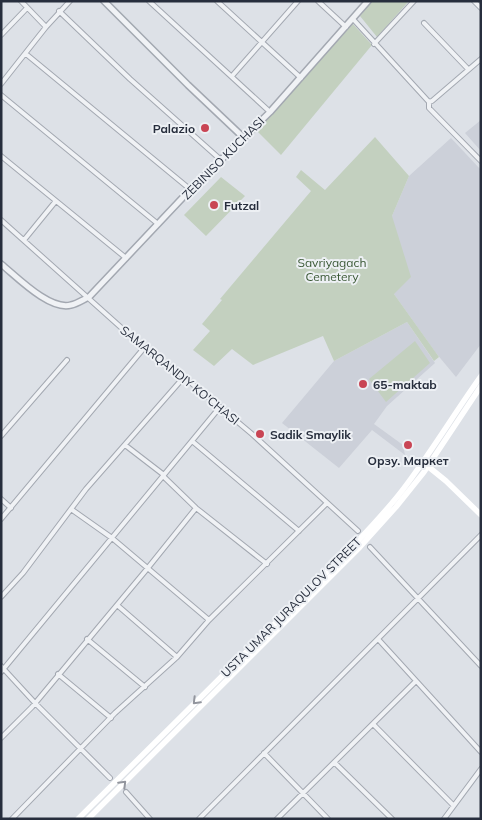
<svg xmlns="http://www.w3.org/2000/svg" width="482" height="820" viewBox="0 0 482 820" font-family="Mulish,sans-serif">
	<rect width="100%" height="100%" fill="#dde1e7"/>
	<!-- built -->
	<path fill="#ccd0d9" d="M481,120V151L465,133Z
		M451,138L481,170V344L456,377L436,353L394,294L392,216L409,176Z
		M407,322L435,363L387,406L374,424L403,445L405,455L372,430L339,468L282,423L334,361Z"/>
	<!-- green -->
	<path fill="#c3d0bf" d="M372,1H409L377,37L360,16Z
		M353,24L372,45L281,155L256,130Z
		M375,137L409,176L392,216L411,277L394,294L439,357L434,361L407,322L334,361L323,336L253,365L232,349L214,366L193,350L210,331L202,324L222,300L220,299L311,191L296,177L301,170L325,190Z
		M221,177L245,196L206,236L184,215Z
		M415,341L430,363L386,402L369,379Z"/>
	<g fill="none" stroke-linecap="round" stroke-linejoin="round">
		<!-- minor casing -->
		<g stroke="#a3a8b1" stroke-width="6">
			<path id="minor" d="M21,1L46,27
				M149,1L270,112
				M217,1L301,78
				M318,1L346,27
				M474,1L481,8
				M59,11L130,79L221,160
				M353,19L429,102V108L481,161
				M424,23L468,69
				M1,35L27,8
				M374,44L414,1
				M26,54L191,190
				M232,76L298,1
				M1,84L46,27L70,1
				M1,95L158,224
				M429,102L432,101L481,59
				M1,156L126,258
				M1,220L144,348L184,377L252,434L358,531
				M24,240L55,202
				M1,436L67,360
				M192,441L299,531
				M125,445L164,475
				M163,476L196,508L267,564
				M1,499L11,508
				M71,509L112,538L209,620
				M1,519L144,348
				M370,547L481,666
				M1,597L23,573L86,489L184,377
				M117,605L177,657
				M87,639L145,687
				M378,639L481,752
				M1,666L35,703L110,778
				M1,672L220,407
				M58,674L111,718
				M373,724L453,805
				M1,738L32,707L147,569L196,508
				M264,753L328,819
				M335,763L392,819
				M126,792L150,819
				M12,819L115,713L177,657L209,620L327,503
				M199,819L481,535
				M277,819L416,681
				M444,819L481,769"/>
		</g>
		<!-- tertiary casing -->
		<g stroke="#a3a8b1" stroke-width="8">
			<path id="tertiary" d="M104,1L188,85L244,138
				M1,264C17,277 50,311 71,305C77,304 84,299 89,297L188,192L270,112L368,1"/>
		</g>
		<!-- minor -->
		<use href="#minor" stroke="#f0f2f5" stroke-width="4"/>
		<!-- tertiary -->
		<use href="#tertiary" stroke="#f0f2f5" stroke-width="5"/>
		<!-- secondary -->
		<path stroke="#fff" stroke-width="5.5" d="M425,464L446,481L481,515
			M78,819L354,545C373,525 391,506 407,484C433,449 456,411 481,376
			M88,819L360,547L396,507L424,472L481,386"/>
	</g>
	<!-- one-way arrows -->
	<defs><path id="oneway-chevron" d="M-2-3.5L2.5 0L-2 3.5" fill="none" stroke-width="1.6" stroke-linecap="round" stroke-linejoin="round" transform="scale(1.25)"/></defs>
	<g stroke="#93969e">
		<use href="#oneway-chevron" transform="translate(196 701) rotate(135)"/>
		<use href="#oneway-chevron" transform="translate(123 784) rotate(-45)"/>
	</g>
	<!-- markers -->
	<g fill="#c94554" stroke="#edf0f4" stroke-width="2">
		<circle cx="205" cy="128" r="5"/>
		<circle cx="214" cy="205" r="5"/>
		<circle cx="363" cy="384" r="5"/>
		<circle cx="260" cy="434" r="5"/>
		<circle cx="408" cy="445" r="5"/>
	</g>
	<g text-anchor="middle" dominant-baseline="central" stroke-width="4" stroke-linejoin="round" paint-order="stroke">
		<!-- poi labels -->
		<g font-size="12" font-weight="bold" fill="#272e3d" stroke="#edf0f4" text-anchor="start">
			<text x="195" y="128" text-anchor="end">Palazio</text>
			<text x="224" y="205">Futzal</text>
			<text x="373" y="384">65-maktab</text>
			<text x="270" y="434">Sadik Smaylik</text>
			<text x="408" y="460" text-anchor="middle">Орзу. Маркет</text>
		</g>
		<!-- street labels -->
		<g font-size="12" fill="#272e3d" stroke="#edf0f4">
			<text transform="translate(223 158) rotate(-45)">ZEBINISO KUCHASI</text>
			<text transform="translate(180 375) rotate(39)">SAMARQANDIY KO'CHASI</text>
			<text transform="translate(291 607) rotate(-45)">USTA UMAR JURAQULOV STREET</text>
		</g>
		<!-- park labels -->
		<g font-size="12" fill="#3a5835" stroke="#edf0f4">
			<text x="332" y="262">Savriyagach<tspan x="332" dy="14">Cemetery</tspan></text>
		</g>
	</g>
	<!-- border -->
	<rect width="482" height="820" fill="none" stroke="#272e3d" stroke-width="5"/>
</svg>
